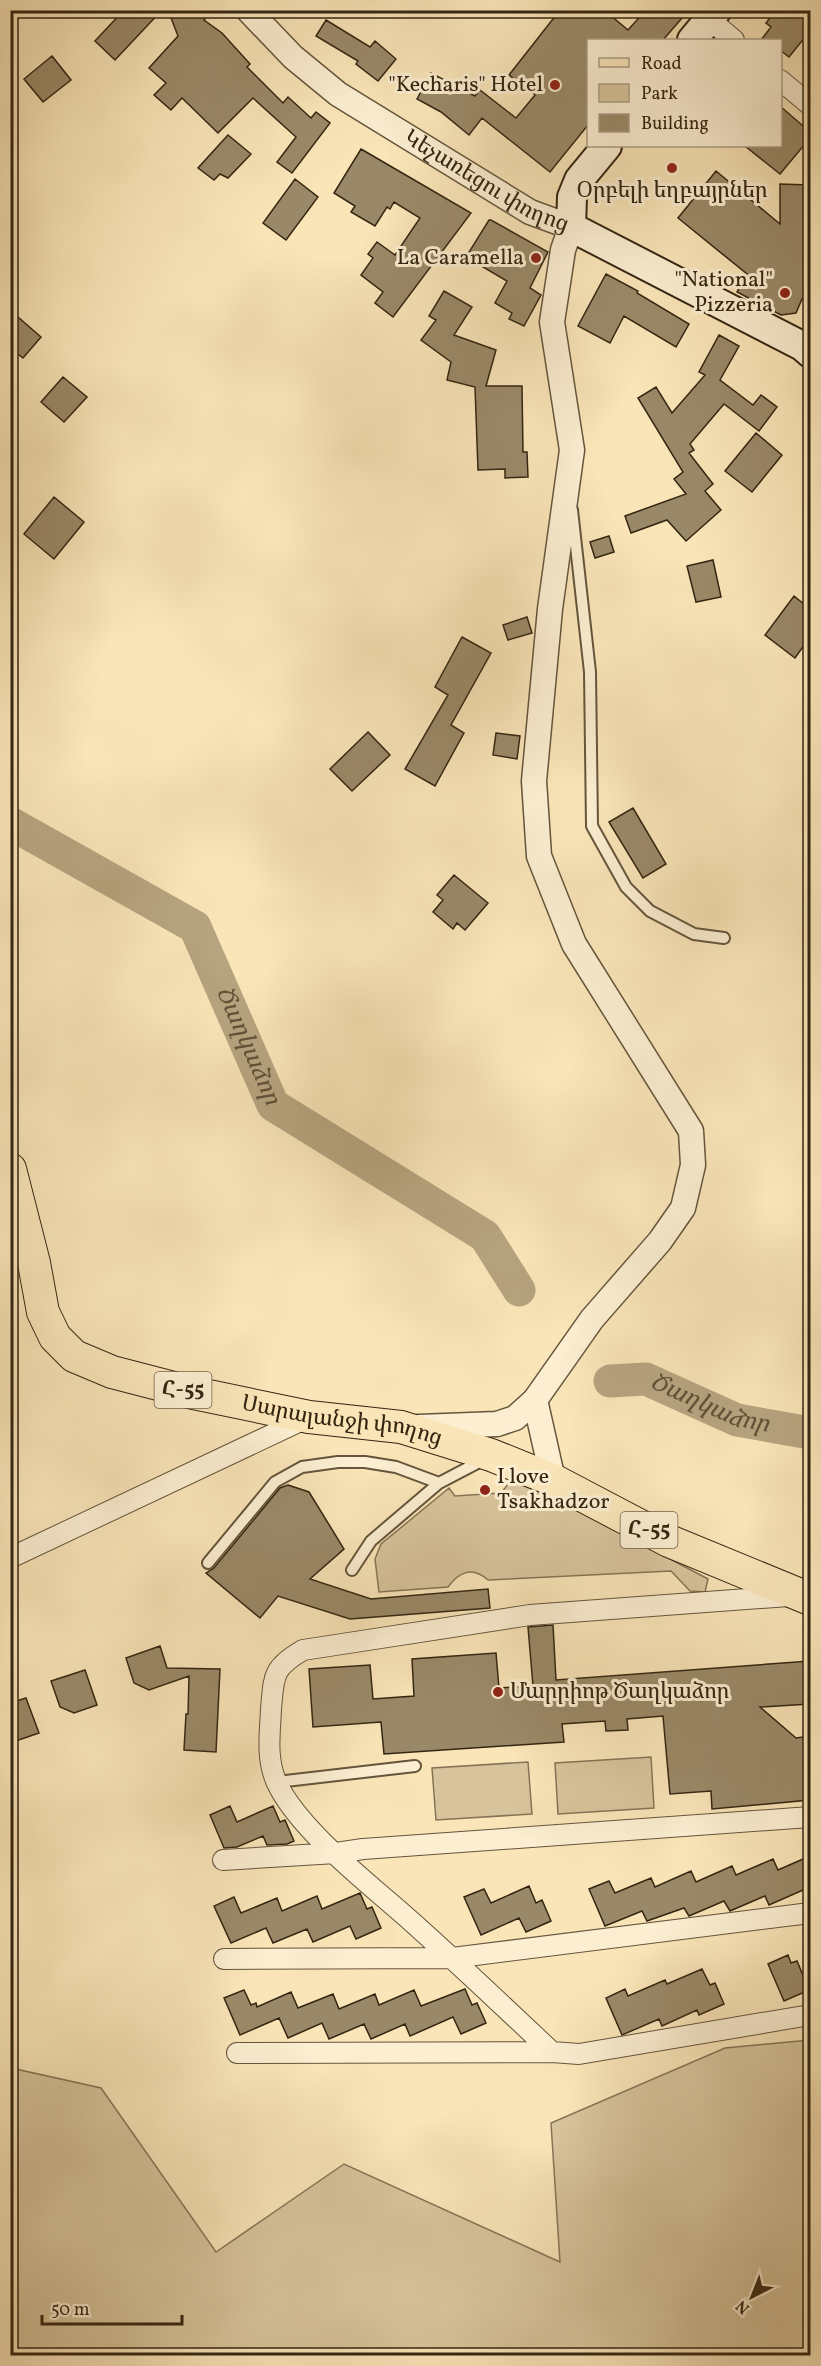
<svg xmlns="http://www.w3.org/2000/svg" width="821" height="2366" viewBox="0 0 821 2366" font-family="Vollkorn,'Noto Serif Armenian',serif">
	<rect width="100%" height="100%" fill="#f9e5b8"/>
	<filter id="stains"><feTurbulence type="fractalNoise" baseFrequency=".00333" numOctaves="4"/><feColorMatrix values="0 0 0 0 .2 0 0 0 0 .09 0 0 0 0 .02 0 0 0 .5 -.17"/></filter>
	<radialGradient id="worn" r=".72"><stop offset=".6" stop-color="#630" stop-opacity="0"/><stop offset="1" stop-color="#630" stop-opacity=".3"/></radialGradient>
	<!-- green -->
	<path fill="#d8c49c" stroke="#867456" stroke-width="1.5" d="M514,1477L708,1579L705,1592L690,1591L671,1571L488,1580C472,1566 459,1572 448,1587L379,1592L375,1559L381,1544L449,1488L455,1496L501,1493Z
		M651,1757L654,1808L558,1814L555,1763Z
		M528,1762L532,1814L436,1820L432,1768Z
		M810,2040V2355H11V2068L101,2088L216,2252L344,2164L560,2262L551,2123L725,2048Z"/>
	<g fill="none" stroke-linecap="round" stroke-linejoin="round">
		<!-- river -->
		<g stroke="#b6a47f" stroke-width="33">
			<path id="s1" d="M10,823L195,927L273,1105L485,1236L519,1290"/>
			<path id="s2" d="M610,1381L646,1379L737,1420L810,1433"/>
		</g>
	</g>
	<!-- building -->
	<path fill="#9a8968" stroke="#342511" stroke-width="1.5" d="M124,10H162L115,60L95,41Z
		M168,10H212L204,20L222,33L250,64L247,67L283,103L288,97L311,118L316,112L330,123L292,173L277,162L296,137L253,98L218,133L182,98L171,110L154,95L166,83L149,68L178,36Z
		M560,10H604L628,30L646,10H673L682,18L663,40H588V125L550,172L482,118L469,135L441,112L417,99L431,73L475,96L480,90L516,118L535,95L509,75Z
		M776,10H810V31L789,57L780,50V40H761L771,27L766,23Z
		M326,20L370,47L375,41L396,59L378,81L356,64L358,61L316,36Z
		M52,56L71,80L43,102L24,79Z
		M780,106L810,132V138L780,174L745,146H780Z
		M228,135L251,154L228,178L220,174L214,180L198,168Z
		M361,149L471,213L393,317L375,303L383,292L361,275L373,258L368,254L377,242L395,255L420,218L394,202L390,209L387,207L375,226L351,212L355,206L334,193Z
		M716,171L780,224V184L810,185V298L802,299L796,313L781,315L737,292L747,274L678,218Z
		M295,179L318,197L286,240L263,223Z
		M489,220H491L548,252L530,288L541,295L524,326L509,319L512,313L495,303L507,281L466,257Z
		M606,274L638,291L637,293L689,324L676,347L624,316L610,343L578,326Z
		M444,291L472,307L454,335L496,350L486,386H522L523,452H527L528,477L505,478V469L478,470L475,387L447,380L451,362L421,340L436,320L429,316Z
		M18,317L41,337L23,358L10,348V325Z
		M719,335L739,346L720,380L753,405L761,395L777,407L759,431L724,404L690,444L694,450L689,453L713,484L705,491L721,510L686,541L667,520L631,533L625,516L686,494L674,479L683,472L638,398L656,387L672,413L705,375L699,372Z
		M63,377L87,397L64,422L41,402Z
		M756,433L782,455L752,492L725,471Z
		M54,497L84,522L54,559L24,534Z
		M609,536L614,552L595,558L590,542Z
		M713,560L721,597L696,602L687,566Z
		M794,596L810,609V637L795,658L765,635Z
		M527,617L532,633L508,640L503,625Z
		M462,637L491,653L451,725L464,733L435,786L405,769L448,695L435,687Z
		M368,732L390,755L352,791L330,769Z
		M496,733L520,736L517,759L493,755Z
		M633,808L666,864L643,878L609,822Z
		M454,875L488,903L465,930L457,923L453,929L433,912L443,900L437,895Z
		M288,1485L309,1492L344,1549L310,1579L371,1599L488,1589L490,1608L350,1619L278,1596L260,1618L206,1573L214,1568L280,1488Z
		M553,1625L556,1680L810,1661V1704L760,1707L796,1738L810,1736V1800L712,1809L711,1791L670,1794L663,1716L627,1719L628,1730L606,1731L605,1721L562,1724L564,1742L384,1754L381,1722L313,1727L309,1669L370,1665L373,1699L414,1696L412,1659L496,1653L499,1688L533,1686L528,1627Z
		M160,1646L167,1668L220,1669L216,1752L184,1750L186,1714H188L189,1676L149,1690L134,1683L126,1658Z
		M85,1670L97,1705L74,1713L60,1707L51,1681Z
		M26,1698L39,1733L10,1743V1703Z
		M230,1806L237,1822L273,1806L280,1822L285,1820L294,1841L287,1844L267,1845L263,1836L237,1847L224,1848L210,1815Z
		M810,1856V1887L769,1905L765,1896L730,1911L724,1901L689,1916L684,1908L647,1921L642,1911L605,1926L589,1889L609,1881L615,1893L651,1878L655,1887L691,1871L696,1882L732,1866L736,1875L773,1859L778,1870Z
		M529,1886L536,1903L542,1900L551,1921L526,1932L519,1918L481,1935L464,1897L484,1889L491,1903Z
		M360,1893L367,1909L372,1907L381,1928L356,1939L350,1926L313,1942L307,1929L273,1943L266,1928L231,1943L214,1906L234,1897L241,1913L277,1898L282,1911L317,1896L322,1909Z
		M788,1955L791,1963L797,1961L809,1990L784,2001L768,1964Z
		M702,1969L710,1985L715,1983L724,2004L699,2015L697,2010L662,2026L659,2019L622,2035L606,1998L625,1989L628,1996L665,1980L667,1984Z
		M465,1989L472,2005L477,2003L486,2023L461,2034L453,2017L410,2036L405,2024L371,2039L364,2024L329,2039L322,2023L288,2038L279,2018L240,2035L224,1998L244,1990L251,2005L256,2003L257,2007L291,1992L298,2008L333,1994L339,2009L375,1994L379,2005L414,1990L421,2006Z"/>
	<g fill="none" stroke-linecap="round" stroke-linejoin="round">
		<!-- service casing -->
		<g stroke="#65553b" stroke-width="14">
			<path id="service" d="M572,510L590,672L592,826L626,887L650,911L694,934L724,938
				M208,1563L275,1482L302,1467L338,1462H365L396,1467L439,1483
				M352,1570L371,1541L439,1483L483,1460
				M277,1782L415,1766"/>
		</g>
		<!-- minor casing -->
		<g stroke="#65553b" stroke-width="22">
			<path id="minor" d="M709,19L734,40
				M780,80L810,105
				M10,1558L309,1417
				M223,1860L336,1853L363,1849L810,1817
				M224,1959L452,1958L810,1913
				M552,2052C505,2008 459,1964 412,1922C372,1886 297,1829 276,1781C266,1757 270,1734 271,1709C274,1676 272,1668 303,1650L530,1615L789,1596
				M237,2053L552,2052L579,2054L810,2015"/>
		</g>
		<!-- tertiary casing -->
		<g stroke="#65553b" stroke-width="27">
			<g id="tertiary">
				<path id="s3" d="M248,10L293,57L338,94L530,212L571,227L563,250L552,322L572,450L550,609L534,781L539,856L574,944L691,1131L693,1165L683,1208L660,1241L592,1319L535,1400L515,1418L497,1424L419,1427"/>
				<path d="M535,1400L553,1480"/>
			</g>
		</g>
		<!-- secondary casing -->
		<g stroke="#342511" stroke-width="32">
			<path id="secondary" d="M692,40L717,10
				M607,146L579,180L572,197L571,227L802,346L810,353"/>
		</g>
		<!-- primary casing -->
		<g stroke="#342511" stroke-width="34">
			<g id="primary">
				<path id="s4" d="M10,1169L34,1263L43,1312L55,1337L74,1356L112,1372L189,1392L309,1417L401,1427L491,1455L553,1480L669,1541L810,1599"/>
			</g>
		</g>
		<!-- path -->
		<path stroke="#342511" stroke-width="3" stroke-dasharray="4.5 3" stroke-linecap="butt" d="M810,157V159"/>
		<!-- service -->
		<use href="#service" stroke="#fbeed1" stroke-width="10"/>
		<!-- minor -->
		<use href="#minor" stroke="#fbeed1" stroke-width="20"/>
		<!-- tertiary -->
		<use href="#tertiary" stroke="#fbeed1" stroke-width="24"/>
		<!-- secondary -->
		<use href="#secondary" stroke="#fbeed1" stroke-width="28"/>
		<!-- primary -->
		<use href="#primary" stroke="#f9e5b8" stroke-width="32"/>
	</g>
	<!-- markers -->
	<g fill="#8f2418" stroke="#fbeed1" stroke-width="2">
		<circle cx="555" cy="85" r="6"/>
		<circle cx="672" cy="168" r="6"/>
		<circle cx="536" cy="258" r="6"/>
		<circle cx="785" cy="293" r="6"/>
		<circle cx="485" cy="1490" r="6"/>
		<circle cx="498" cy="1692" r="6"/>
	</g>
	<g text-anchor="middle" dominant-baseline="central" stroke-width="6" stroke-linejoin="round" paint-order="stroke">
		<!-- shield labels -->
		<g fill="#fbeed1" stroke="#70614b" stroke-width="1.5">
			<rect x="154.5" y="1372" width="57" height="36" rx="4.5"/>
			<rect x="620.5" y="1512" width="57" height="36" rx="4.5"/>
		</g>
		<g font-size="21" font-weight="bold" fill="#342511">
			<text x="183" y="1390">Հ-55</text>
			<text x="649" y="1530">Հ-55</text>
		</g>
		<!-- poi labels -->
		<g font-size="22" fill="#342511" stroke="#fbeed1" text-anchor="end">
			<text x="543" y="85">"Kecharis" Hotel</text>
			<text x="672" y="191" text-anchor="middle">Օրբելի եղբայրներ</text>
			<text x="524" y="258">La Caramella</text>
			<text x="773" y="280">"National"<tspan x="773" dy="25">Pizzeria</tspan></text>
			<text x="497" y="1477" text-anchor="start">I love<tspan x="497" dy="25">Tsakhadzor</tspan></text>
			<text x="510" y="1692" text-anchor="start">Մարրիոթ Ծաղկաձոր</text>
		</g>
		<!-- street labels -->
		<g font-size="22" fill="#342511" stroke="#fbeed1">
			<text stroke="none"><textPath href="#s3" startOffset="296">Կեչառեցու փողոց</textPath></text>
			<text stroke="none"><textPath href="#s4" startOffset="478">Սարալանջի փողոց</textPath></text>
		</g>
		<!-- water labels -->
		<g font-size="24" font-style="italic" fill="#625138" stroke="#fbeed1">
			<text stroke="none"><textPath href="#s1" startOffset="342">Ծաղկաձոր</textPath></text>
			<text stroke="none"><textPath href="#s2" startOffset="105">Ծաղկաձոր</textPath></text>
		</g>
	</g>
	<!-- margin -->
	<rect width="821" height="2366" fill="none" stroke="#f9e5b8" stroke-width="36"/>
	<rect x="12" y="12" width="797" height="2342" fill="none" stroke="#342511" stroke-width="3"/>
	<rect x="18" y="18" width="785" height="2330" fill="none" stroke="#342511" stroke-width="1.5"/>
	<!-- legend -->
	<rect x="587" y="39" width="195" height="108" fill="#fbeed1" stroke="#ab9e84" stroke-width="1.5"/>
	<rect x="599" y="58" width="30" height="9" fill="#f9e5b8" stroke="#ab9e84" stroke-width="1.5"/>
	<text x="641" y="69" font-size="18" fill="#342511">Road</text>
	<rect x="599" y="84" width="30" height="18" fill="#d8c49c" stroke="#ab9e84" stroke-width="1.5"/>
	<text x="641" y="99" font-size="18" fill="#342511">Park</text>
	<rect x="599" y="114" width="30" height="18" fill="#9a8968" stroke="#ab9e84" stroke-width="1.5"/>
	<text x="641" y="129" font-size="18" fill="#342511">Building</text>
	<!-- north arrow -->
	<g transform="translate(752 2297) rotate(222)" stroke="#fbeed1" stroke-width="4.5" paint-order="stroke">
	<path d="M0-4.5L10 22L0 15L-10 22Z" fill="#342511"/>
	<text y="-9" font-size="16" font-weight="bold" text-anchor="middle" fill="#342511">N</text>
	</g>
	<!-- scale -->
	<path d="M42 2315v9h140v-9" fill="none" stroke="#342511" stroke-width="3"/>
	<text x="51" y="2315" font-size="18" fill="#342511" stroke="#fbeed1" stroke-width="4.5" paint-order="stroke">50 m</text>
	<rect width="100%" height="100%" filter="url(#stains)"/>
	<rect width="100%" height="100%" fill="url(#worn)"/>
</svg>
